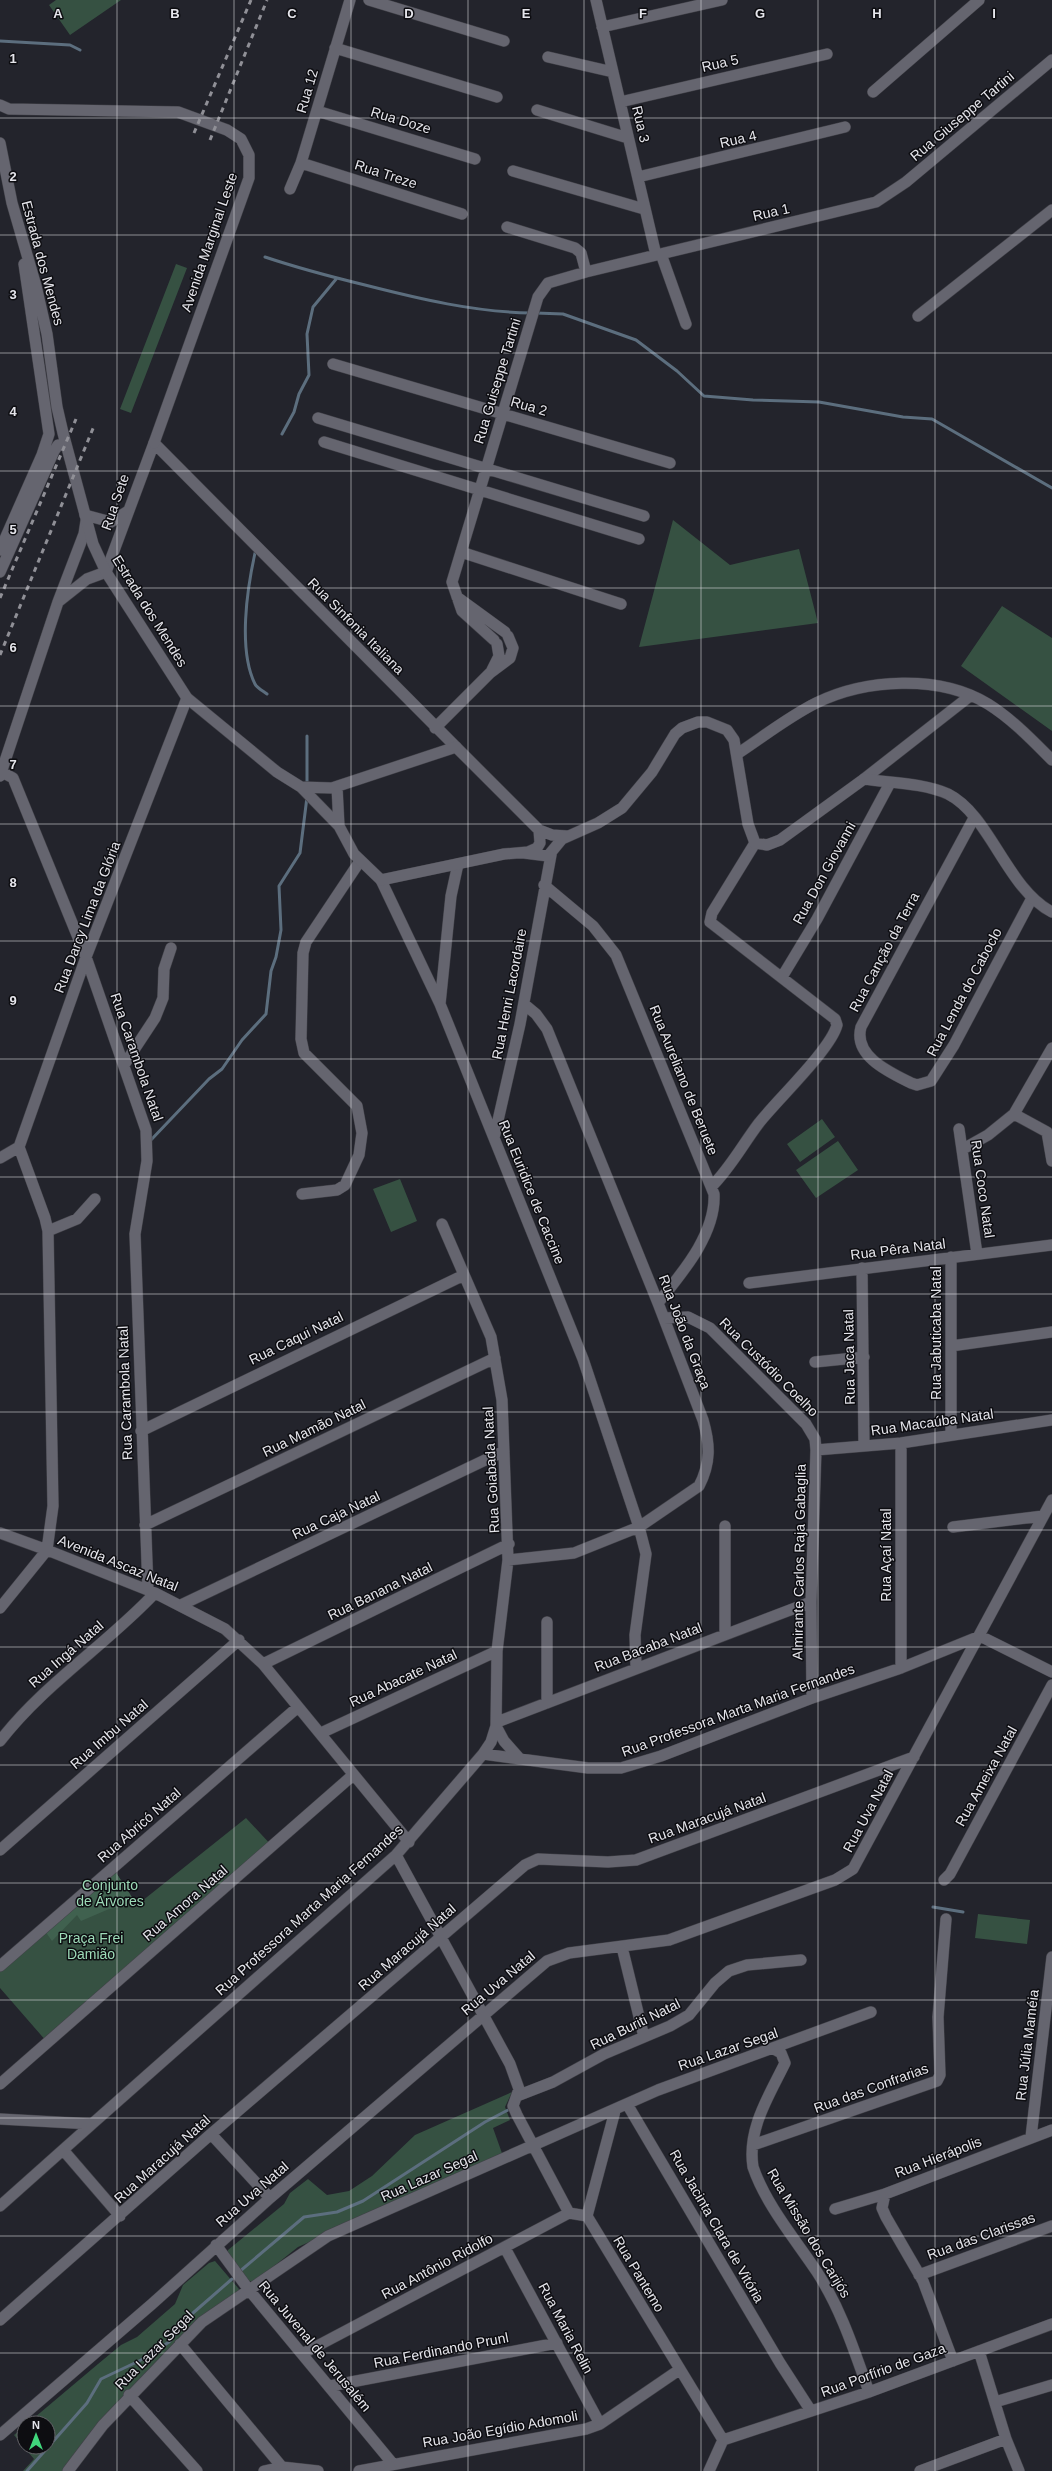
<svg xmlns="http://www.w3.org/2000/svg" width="1052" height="2471" viewBox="0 0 1052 2471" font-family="Arial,sans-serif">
	<rect width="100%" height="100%" fill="#23242c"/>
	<!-- green -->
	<path fill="#365142" d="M56,0H121L70,35L49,5Z
		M176,264L187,268L131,413L120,409Z
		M673,520L730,565L799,549L818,623L639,647Z
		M1002,606L1052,638V731L961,666Z
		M822,1119L835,1137L800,1162L787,1144Z
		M838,1141L858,1170L816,1198L796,1170Z
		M400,1179L417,1221L391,1232L373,1189Z
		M246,1818L273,1847L47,2042L0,1988V1966L113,1868L137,1905Z
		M978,1914L1030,1920L1027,1944L975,1938Z
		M512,2092L505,2107L510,2120L493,2128L503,2156L298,2247L254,2282L249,2281L227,2254L228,2250L284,2204L290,2193L308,2179L327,2195L349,2191L372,2176L415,2135Z
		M215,2261L239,2289L238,2293L65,2471H23L34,2459L24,2447H48V2423H28L98,2364L121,2345L137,2337L175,2304L183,2285L209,2263Z
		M24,2427V2447L14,2435Z"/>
	<!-- forest -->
	<path fill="#40614f" d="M113,1868L137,1905L109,1909L81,1921L77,1915L52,1941L45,1931Z"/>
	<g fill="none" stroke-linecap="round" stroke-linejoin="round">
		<!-- stream -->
		<path stroke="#5c6e7e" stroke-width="3" d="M0,41L70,45L80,50
			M265,257C298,268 332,277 365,285C420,299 474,312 531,313
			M536,313L563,314L636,340L677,371L704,396L753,400L819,402L903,417L932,419L1052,488
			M282,434L294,412L299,394L309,375L307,334L313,307L337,278
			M255,553C247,589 238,650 255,684C257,688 263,691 267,694
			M307,786V736
			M150,1141L209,1079L222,1069L242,1040L266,1014L271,971L276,957L281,930L279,886L300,853L307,797
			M933,1907L963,1912
			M239,2272L304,2217L337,2212L363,2201L485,2122L508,2110
			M27,2471L87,2403L101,2379L141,2360L169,2342L193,2313L232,2279"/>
		<!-- minor casing -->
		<g stroke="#414148" stroke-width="12">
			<path id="minor" d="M369,0L504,41
				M596,0L656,255
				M602,27L722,0
				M335,48L497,97
				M548,57L613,72
				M873,92L979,0
				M620,102L827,54
				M537,110L628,138
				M317,111L475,159
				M301,163L462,214
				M513,171L644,209
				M638,177L845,127
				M290,189L301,163L350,0
				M507,227L575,248L581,253L586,272
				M661,254L686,324
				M918,316L1052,210
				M333,364L670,463
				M318,418L644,516
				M324,442L639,539
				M85,515L111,522L128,511
				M461,552L621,604
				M457,597L505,632
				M58,602L87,579L106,572L154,443L456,747
				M494,640L462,611L452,582L538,297L548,283L586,272L876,202L906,182L1052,60
				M492,670L499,656L497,644
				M435,728L490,673L510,658L513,648L508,636
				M737,754C763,737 788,717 816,703C865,679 939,674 988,704C1012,719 1032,740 1052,760
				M2,772L13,778L86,957L146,1130L147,1161L135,1234L148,1590
				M0,776L58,602L84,534L86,521
				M864,779L970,696
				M974,818L861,1027C853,1056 889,1072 911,1083L917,1085L931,1081L954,1045L1032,898
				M458,864L451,896L440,1004L583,1359L639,1527L646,1554L635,1635L636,1667
				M381,880L440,1004
				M544,885L593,926L616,955L714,1194C716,1234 682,1273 658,1303
				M782,977L817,919L890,783
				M124,1065L155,1018L163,998L164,969L171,948
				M1014,1114L1047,1132L1052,1161
				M959,1129L977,1254
				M494,1138L520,1024L551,855
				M19,1147L45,1218L48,1231L53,1506L47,1550L155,1593L225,1629L263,1664L409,1842
				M19,1147L86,957L187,698
				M963,1149L988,1135L1014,1114L1052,1048
				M0,1158L19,1147
				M712,1186C731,1167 743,1144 759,1123C777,1100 831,1049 837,1025L835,1019L710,922L712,913L755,843
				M302,1194L337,1190L345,1185L359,1155L362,1133L357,1106L304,1053L301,1039L303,953L306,942L360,861
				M442,1224L491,1337L502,1400L508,1560L497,1651L496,1726L491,1742L483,1754
				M48,1231L77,1219L95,1199
				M951,1257V1433
				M862,1268L864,1446
				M749,1283L1052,1245
				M664,1318L688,1317L710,1328L806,1424L815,1439L816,1450L811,1602L812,1698
				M951,1346L1052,1332
				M815,1362L864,1357
				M141,1431L464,1275
				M816,1450L901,1443L1052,1420
				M145,1525L495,1358
				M953,1527L1043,1516
				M0,1533L47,1550L0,1608
				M508,1560L574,1553L639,1527L699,1486C711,1463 710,1444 703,1420L658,1303L547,1029L536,1014L524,1004
				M181,1605L504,1451
				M547,1622V1703
				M725,1634V1526
				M263,1664L509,1544
				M901,1668V1443
				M497,1722L811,1602
				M496,1726L504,1741L519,1758
				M321,1733L497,1651
				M0,1741C44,1684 106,1645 155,1593
				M0,1850L239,1640
				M396,1855L510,2064L519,2089L513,2106L517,2115L569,2213
				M944,1880L950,1874L1052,1685
				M622,1947L644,2037
				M0,1966L298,1707
				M774,2049L781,2053L785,2063C769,2096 747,2129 753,2167C766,2205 795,2239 817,2272C841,2309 854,2350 869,2392
				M0,2084L353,1775
				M517,2096L553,2082L604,2054L670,2026L689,2015L715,1983L729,1971L747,1965L801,1960
				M627,2104L780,2363L811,2411
				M615,2111L587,2216L723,2440
				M0,2119L92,2124L396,1855L483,1754L588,1768H621L661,1756L812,1698L901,1668L980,1636L1052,1672
				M211,2134L270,2198
				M1031,2137L1052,1957
				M753,2145L937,2081L940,2075L938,2017L946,1919
				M64,2151L120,2216
				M885,2194L882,2208L886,2217L923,2281L953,2361
				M0,2206L92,2124
				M835,2209L885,2194L1052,2130
				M216,2245L249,2290L393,2464
				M505,2248L600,2424
				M919,2275L1052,2226
				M0,2320L211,2134L525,1865L538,1859L608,1862L636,1860L914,1757
				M180,2344L282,2467
				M979,2351L1006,2439L1019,2471
				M302,2354L569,2213L587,2216
				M330,2386L557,2343
				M129,2395L197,2471
				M995,2402L1052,2385
				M0,2435L152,2304L270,2198L547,1961L569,1953L669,1940L835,1880L853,1869L1052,1500
				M723,2440L869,2392L1052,2324
				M68,2471L103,2425L202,2322L328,2236L658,2090L871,2012
				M264,2471L282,2467L318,2471
				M359,2471L586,2429L600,2424L679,2370
				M709,2471L723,2440
				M920,2471L1006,2439"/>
		</g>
		<!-- tertiary casing -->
		<g stroke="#414148" stroke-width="12">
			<path id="tertiary" d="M0,105L9,109L178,112L227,130L241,139L249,155V178L154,443
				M0,143L12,203L36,286L47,334L57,407L63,433L93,544L106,572L187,698L277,772L301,787L339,826L354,854L381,880L504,854L528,852L537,848L540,843L539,830
				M0,550L42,455L49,434L24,264
				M0,572L54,451L58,445H66
				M301,787L332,788L456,747L539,830L552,835L567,836
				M337,787L339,826
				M524,853L548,856L562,839L598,823L622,808L652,772L675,734L682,728L698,722H707L727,730L734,740L748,824L755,843L767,845L780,840L864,779C891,783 923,783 948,794C990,815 1007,889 1052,912"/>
		</g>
		<!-- minor -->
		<use href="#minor" stroke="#65656f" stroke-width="11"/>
		<!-- tertiary -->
		<use href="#tertiary" stroke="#65656f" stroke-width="11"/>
		<!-- rail -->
		<path stroke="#909097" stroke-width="3" stroke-dasharray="5 5" stroke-linecap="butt" d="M194,133L251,0
			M210,140L267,0
			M0,598L76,419
			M0,655L94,426"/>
	</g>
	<!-- grid -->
	<path fill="none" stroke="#e5e5eb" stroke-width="1" stroke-opacity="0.55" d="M117,0V2471M234,0V2471M351,0V2471M468,0V2471M584,0V2471M701,0V2471M818,0V2471M935,0V2471M0,118H1052M0,235H1052M0,353H1052M0,471H1052M0,588H1052M0,706H1052M0,824H1052M0,941H1052M0,1059H1052M0,1177H1052M0,1294H1052M0,1412H1052M0,1530H1052M0,1647H1052M0,1765H1052M0,1883H1052M0,2000H1052M0,2118H1052M0,2236H1052M0,2353H1052"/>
	<g text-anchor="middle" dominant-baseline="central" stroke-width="3" stroke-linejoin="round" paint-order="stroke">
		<!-- street labels -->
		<g font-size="14" fill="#e5e5eb" stroke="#0d0d11">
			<text transform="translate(720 63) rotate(-13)">Rua 5</text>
			<text transform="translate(307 91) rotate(-74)">Rua 12</text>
			<text transform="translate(962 116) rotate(-40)">Rua Giuseppe Tartini</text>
			<text transform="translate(401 120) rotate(17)">Rua Doze</text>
			<text transform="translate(641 124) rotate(77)">Rua 3</text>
			<text transform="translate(738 139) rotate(-13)">Rua 4</text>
			<text transform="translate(386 174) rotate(18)">Rua Treze</text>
			<text transform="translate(771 212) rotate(-13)">Rua 1</text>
			<text transform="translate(209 242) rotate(-71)">Avenida Marginal Leste</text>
			<text transform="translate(43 263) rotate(75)">Estrada dos Mendes</text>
			<text transform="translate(497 381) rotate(-73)">Rua Guiseppe Tartini</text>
			<text transform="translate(529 406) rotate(16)">Rua 2</text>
			<text transform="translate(115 502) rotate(-71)">Rua Sete</text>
			<text transform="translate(150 611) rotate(58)">Estrada dos Mendes</text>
			<text transform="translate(356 626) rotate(45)">Rua Sinfonia Italiana</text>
			<text transform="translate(824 873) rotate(-61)">Rua Don Giovanni</text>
			<text transform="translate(87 917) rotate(-69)">Rua Darcy Lima da Glória</text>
			<text transform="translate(884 952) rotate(-62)">Rua Canção da Terra</text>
			<text transform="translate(964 992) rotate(-62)">Rua Lenda do Caboclo</text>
			<text transform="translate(509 994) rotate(-79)">Rua Henri Lacordaire</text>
			<text transform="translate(137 1057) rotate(71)">Rua Carambola Natal</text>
			<text transform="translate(684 1080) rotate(68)">Rua Aureliano de Beruete</text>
			<text transform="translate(983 1189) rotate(82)">Rua Coco Natal</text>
			<text transform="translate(532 1192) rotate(68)">Rua Euridice de Caccine</text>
			<text transform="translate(898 1249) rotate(-7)">Rua Pêra Natal</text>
			<text transform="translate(685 1332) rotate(69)">Rua João da Graça</text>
			<text transform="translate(936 1333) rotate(-90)">Rua Jabuticaba Natal</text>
			<text transform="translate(296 1338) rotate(-26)">Rua Caqui Natal</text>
			<text transform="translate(849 1357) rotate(-91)">Rua Jaca Natal</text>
			<text transform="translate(769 1367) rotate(45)">Rua Custódio Coelho</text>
			<text transform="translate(125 1393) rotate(-92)">Rua Carambola Natal</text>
			<text transform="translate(932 1422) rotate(-8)">Rua Macaúba Natal</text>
			<text transform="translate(314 1428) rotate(-26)">Rua Mamão Natal</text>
			<text transform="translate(491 1470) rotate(-93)">Rua Goiabada Natal</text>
			<text transform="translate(336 1515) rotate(-25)">Rua Caja Natal</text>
			<text transform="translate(886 1555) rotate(-90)">Rua Açaí Natal</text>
			<text transform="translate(799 1562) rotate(-89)">Almirante Carlos Raja Gabaglia</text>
			<text transform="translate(118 1563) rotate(22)">Avenida Ascaz Natal</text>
			<text transform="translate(380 1591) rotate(-26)">Rua Banana Natal</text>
			<text transform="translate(648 1647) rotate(-21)">Rua Bacaba Natal</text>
			<text transform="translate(66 1654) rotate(-41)">Rua Ingá Natal</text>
			<text transform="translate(403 1678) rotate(-25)">Rua Abacate Natal</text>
			<text transform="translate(738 1710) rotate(-20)">Rua Professora Marta Maria Fernandes</text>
			<text transform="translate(109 1734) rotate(-41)">Rua Imbu Natal</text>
			<text transform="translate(986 1776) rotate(-61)">Rua Ameixa Natal</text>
			<text transform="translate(868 1811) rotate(-62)">Rua Uva Natal</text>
			<text transform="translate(707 1818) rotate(-20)">Rua Maracujá Natal</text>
			<text transform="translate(139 1825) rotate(-41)">Rua Abricó Natal</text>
			<text transform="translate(185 1903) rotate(-41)">Rua Amora Natal</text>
			<text transform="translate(309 1910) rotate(-42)">Rua Professora Marta Maria Fernandes</text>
			<text transform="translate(407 1947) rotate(-41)">Rua Maracujá Natal</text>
			<text transform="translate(498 1983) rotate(-40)">Rua Uva Natal</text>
			<text transform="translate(635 2024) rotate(-26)">Rua Buriti Natal</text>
			<text transform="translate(1027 2045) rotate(-83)">Rua Júlia Maméia</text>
			<text transform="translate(728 2049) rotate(-19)">Rua Lazar Segal</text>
			<text transform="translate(871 2088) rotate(-20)">Rua das Confrarias</text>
			<text transform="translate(938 2157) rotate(-21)">Rua Hierápolis</text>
			<text transform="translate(162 2159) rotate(-42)">Rua Maracujá Natal</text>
			<text transform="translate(429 2176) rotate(-24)">Rua Lazar Segal</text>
			<text transform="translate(252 2194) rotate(-41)">Rua Uva Natal</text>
			<text transform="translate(717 2226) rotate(60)">Rua Jacinta Clara de Vitória</text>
			<text transform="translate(809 2233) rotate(59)">Rua Missão dos Carijós</text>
			<text transform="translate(981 2236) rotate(-20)">Rua das Clarissas</text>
			<text transform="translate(437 2266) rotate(-28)">Rua Antônio Ridolfo</text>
			<text transform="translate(639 2274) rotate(59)">Rua Pantemo</text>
			<text transform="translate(566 2328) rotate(62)">Rua Maria Relin</text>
			<text transform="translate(315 2346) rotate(50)">Rua Juvenal de Jerusalém</text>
			<text transform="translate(154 2350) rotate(-45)">Rua Lazar Segal</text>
			<text transform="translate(441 2350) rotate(-11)">Rua Ferdinando Prunl</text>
			<text transform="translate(883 2370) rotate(-20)">Rua Porfírio de Gaza</text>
			<text transform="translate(500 2429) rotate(-10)">Rua João Egídio Adomoli</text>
		</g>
		<!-- park labels -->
		<g font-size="14" fill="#9ddbb8" stroke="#0d0d11">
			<text x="110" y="1885">Conjunto<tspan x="110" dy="16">de Árvores</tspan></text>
			<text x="91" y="1938">Praça Frei<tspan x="91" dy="16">Damião</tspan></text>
		</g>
	</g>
	<g font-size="13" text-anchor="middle" font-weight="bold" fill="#e5e5eb" stroke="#0d0d11" stroke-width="3" stroke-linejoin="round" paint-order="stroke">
		<text x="58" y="18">A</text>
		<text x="175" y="18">B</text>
		<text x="292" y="18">C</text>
		<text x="409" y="18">D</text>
		<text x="526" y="18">E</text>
		<text x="643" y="18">F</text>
		<text x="760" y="18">G</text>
		<text x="877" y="18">H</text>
		<text x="994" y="18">I</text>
		<text x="13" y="63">1</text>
		<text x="13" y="181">2</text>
		<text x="13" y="299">3</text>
		<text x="13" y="416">4</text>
		<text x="13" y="534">5</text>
		<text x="13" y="652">6</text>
		<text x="13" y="769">7</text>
		<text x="13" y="887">8</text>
		<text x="13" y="1005">9</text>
	</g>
	<!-- north arrow -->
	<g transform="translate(36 2435)"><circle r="19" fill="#0d0d11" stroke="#636368"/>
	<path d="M0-3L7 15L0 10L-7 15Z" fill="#40d77c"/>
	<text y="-6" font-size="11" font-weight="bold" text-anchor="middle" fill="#e5e5eb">N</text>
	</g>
</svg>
